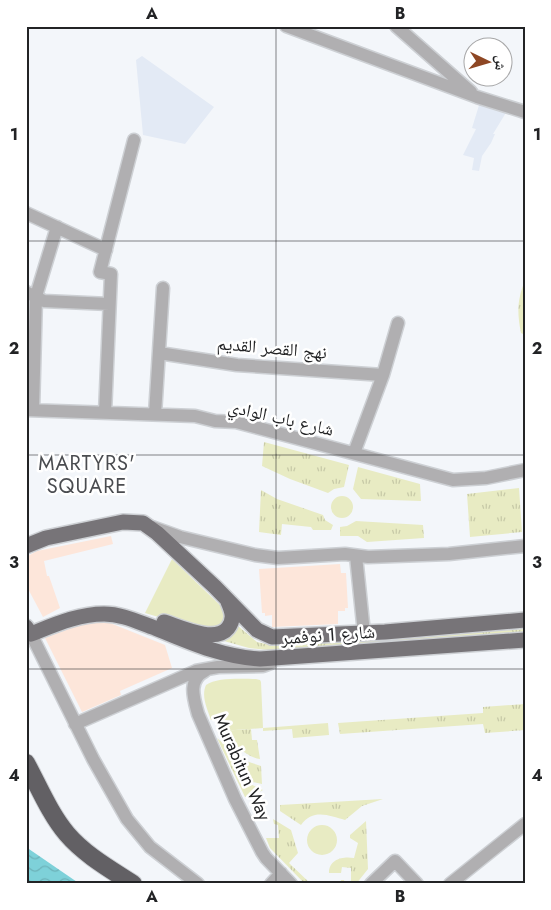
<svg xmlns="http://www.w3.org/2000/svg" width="551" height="910" viewBox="0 0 551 910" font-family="Jost,'Noto Naskh Arabic',sans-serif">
	<defs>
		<pattern id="grass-tufts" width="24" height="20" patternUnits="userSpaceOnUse" patternTransform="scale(1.25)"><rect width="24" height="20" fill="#e8ebc3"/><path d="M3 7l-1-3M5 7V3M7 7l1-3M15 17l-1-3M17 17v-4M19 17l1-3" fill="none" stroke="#c7c9a7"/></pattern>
		<pattern id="water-waves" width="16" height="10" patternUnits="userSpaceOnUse" patternTransform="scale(1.25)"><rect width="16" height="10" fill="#7ed1d9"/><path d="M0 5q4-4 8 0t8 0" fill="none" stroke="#6db3ba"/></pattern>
	</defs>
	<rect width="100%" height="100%" fill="#f3f6fa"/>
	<!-- commercial -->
	<path fill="#fde6da" d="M111,536L113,544L44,561L47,576H49L60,608L43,617L26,585V557L37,551Z
		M340,564L341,573H346L348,608H345V611H338V624L272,627V615L265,616V613H262L259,569Z
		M85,623H110L165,645L172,668L120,691L121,695L82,712L45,638Z"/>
	<!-- built -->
	<path fill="#e3eaf5" d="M142,56L214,107L185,144L143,135L136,60Z
		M480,102L507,111L493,134H495L491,143L482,156L479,171L472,170L474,158L463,155L476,129L472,128Z"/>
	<!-- grass -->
	<path fill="url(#grass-tufts)" d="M525,280V335L521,333C517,312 517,301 525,280Z
		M264,442L349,465L344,487L334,489L328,493L290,479L262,466Z
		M358,467L420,484L421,501L361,499L353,489Z
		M519,488L522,532L470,537L467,494Z
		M261,490L277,499L323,515L325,520L333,525L331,530H313L311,527L282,524L281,535L259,532Z
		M356,521L423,525L424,538L367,542L358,536H340V527L347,526Z
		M237,625L257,642L275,646L525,629V632L268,650L249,648L224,641L232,634Z
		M525,704V730L485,733L483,724L340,734L338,723L483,713V707Z
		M328,723L329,735L293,738L292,729L263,731V728Z
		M251,729L252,740H257L260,759C245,757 232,741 221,731Z
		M217,738L243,760L261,766L262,784L240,779L263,790L255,794L252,798L245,797Z
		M383,799L362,806L345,820C330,816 313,808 301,825L280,811V805Z
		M273,819L291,830L298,853L289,863L311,884H305L270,848L266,838H279L278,825L274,824Z
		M366,821L368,869L356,884H341V880H344L345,884L351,883V868L342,867L341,873H329C329,859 343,856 354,858L358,843L350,838V835Z"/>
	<!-- garden -->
	<path fill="#e8ebc3" d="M331 507a11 11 0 1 1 22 0a11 11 0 1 1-22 0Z
		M172,559L225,610L226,623L209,632L145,613Z
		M256,679L260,680L261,682L263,728L221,731L220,720H211C207,708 201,696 206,685C217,677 243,679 256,679Z
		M307 840a15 15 0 1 1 30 0a15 15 0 1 1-30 0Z"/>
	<!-- water -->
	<path fill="url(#water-waves)" d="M26,847L80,884H26Z"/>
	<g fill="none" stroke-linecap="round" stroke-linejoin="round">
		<!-- minor casing -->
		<g stroke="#cdd0d4" stroke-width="15">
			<path id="minor" d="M286,26L477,97L525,112
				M396,26L471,92
				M26,213L106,250
				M26,292L44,301L109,304
				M159,353L237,365L383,375
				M26,410L195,416L215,421L236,422L453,480L486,478L525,470
				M33,410L36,296L57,227
				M105,413L111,274L100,272L134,140
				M155,414L163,288
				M354,453L383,375L398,323
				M152,527L180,537L255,555L278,558L345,554L368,557L449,554L525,546
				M356,556L364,633
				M31,634L93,759L127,819L150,847L198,884
				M205,671C187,680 194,699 198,714L235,799L262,852L266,858L291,884
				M75,724L196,671L218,667L263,666L271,663
				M271,884L281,873
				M371,884L395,861L417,884
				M450,884L525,824"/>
		</g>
		<!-- major casing -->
		<g stroke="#cdd0d4" stroke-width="18">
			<path id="major" d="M26,546L46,538L123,522L143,523L157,533L215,587L257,630L272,637L385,632L525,620
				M164,622C180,627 215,644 228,628C235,619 232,611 228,602
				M26,627L31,634C54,625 78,614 104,614C122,614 138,622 155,628C189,642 222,657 260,659L525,640"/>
		</g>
		<!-- highway casing -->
		<g stroke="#cdd0d4" stroke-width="20">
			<path id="highway" d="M26,763C39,787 50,814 67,834C85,855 110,869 133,884"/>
		</g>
		<!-- minor -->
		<use href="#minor" stroke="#b0afb1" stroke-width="12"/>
		<!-- major -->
		<use href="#major" stroke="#777478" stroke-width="15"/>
		<!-- highway -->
		<use href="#highway" stroke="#626064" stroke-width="18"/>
	</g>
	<!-- grid -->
	<path fill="none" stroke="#222325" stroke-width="1" stroke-opacity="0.55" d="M276,26V884M26,241H525M26,455H525M26,669H525"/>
	<g text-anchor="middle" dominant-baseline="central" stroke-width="5" stroke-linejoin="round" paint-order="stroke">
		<!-- street labels -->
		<g font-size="18" fill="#222325" stroke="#fff">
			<text transform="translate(272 348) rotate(5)">نهج القصر القديم</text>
			<text transform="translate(281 418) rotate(13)">شارع باب الوادي</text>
			<text transform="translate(328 635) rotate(-4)">شارع 1 نوفمبر</text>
			<text transform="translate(242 767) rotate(66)">Murabitun Way</text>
		</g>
		<!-- quarter labels -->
		<g font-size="20" letter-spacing="1" fill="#4a4c50" stroke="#fff">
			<text x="87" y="463">MARTYRS'<tspan x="87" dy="23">SQUARE</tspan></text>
		</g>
	</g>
	<!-- border -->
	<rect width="551" height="910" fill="none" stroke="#ffffff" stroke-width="55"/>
	<!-- north arrow -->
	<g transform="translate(488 62) rotate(95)"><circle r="24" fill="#ffffff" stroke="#a7a7a8"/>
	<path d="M0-4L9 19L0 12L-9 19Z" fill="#8e4724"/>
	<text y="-8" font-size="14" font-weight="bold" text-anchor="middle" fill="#222325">ش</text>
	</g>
	<rect x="28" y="28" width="496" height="854" fill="none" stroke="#222325" stroke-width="2"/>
	<g font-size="16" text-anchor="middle" font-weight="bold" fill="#222325">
		<text x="152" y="19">A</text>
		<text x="400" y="19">B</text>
		<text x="14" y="140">1</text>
		<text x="537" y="140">1</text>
		<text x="14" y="354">2</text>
		<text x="537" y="354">2</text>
		<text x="14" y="568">3</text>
		<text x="537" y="568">3</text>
		<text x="14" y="781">4</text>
		<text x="537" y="781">4</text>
		<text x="152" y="902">A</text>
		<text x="400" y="902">B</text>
	</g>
</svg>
